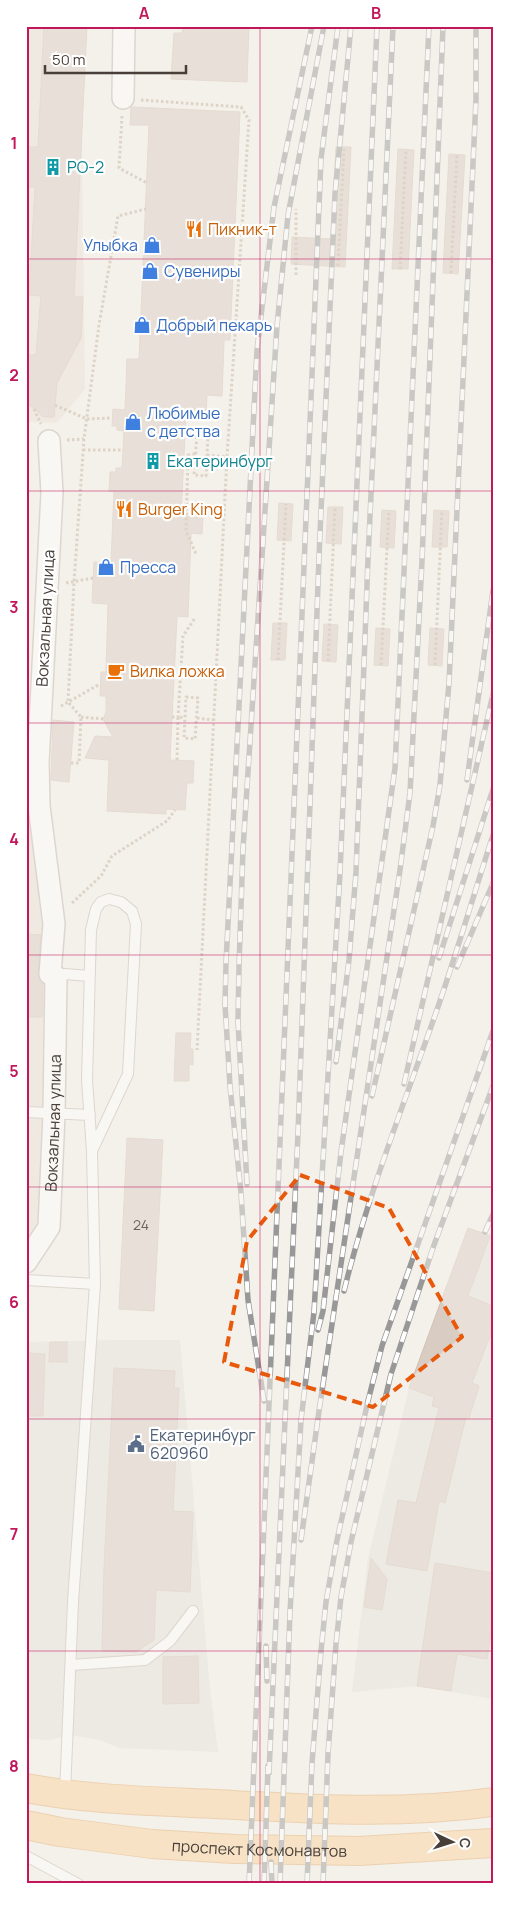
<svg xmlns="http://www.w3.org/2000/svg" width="519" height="1910" viewBox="0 0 519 1910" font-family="Manrope,sans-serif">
	<rect width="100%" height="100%" fill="#f4f0ea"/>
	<!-- residential -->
	<path fill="#e8e1d8" d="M26,26H80L85,389L57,423L26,422Z
		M26,724H32L65,916L33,1261H26Z"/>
	<!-- industrial -->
	<path fill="#e4dfdb" d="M468,1228L493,1235V1699L417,1686L352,1692L368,1559L409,1388Z
		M120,1340H180L210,1690L218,1752L119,1748L100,1740L69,1735L51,1740L26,1739V1342Z"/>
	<!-- building -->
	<path fill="#d9cdc3" stroke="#d1c0b3" d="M44,26H87L74,297H83L81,338L57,383L54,417H44L26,402V355H36L41,296L29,295L35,187H26V147H38Z
		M183,26H249L247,82L171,79L174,33H182Z
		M131,107L240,112L230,340H224L222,396L207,395L206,415L186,414L181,516L203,518L202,534L191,533L188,617L177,616L170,760L194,761L193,783H187L185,810L166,809V814L107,811L109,760L85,758L95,736L113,737L103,719L106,712V696H100L101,672H106L108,604L92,603L94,562L111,563L114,492L109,491L110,472H116V468H122L124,431L117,430V426H112L113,409L125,410L127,359H139L149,125H130Z
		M336,147H351L345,267L291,264L292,237L331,239Z
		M398,149L414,150L408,269H392Z
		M449,154L465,155L458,274L443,273Z
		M279,503L293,504L291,541L277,540Z
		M328,507H343L341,544L326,543Z
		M382,510L396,511L394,548L380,547Z
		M434,510L449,511L447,547H432Z
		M273,623H287L285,660H271Z
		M324,624L338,625L336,662L322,661Z
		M376,628L390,629L388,666L374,665Z
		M430,628L444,629L442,666L428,665Z
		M53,720L74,722L69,782L51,780Z
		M26,934L41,935L38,973L39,980L43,985L42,1017H26Z
		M176,1033H191L190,1049H193V1065L189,1064V1081H174Z
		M127,1138L163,1140L154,1311L119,1309Z
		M468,1228L490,1236L468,1296L493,1306V1328L472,1383L479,1386L469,1418L466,1417L445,1503L439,1501L427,1571L386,1564L398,1500L416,1503L439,1408L432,1406L434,1397L409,1388Z
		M50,1342H67V1362H49Z
		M26,1353L45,1354L43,1416H26Z
		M114,1368L175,1371L174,1388H179L173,1511L193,1512L190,1592L156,1590L154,1640L136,1652L102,1651L104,1569Z
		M371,1558L387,1579L382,1610L364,1607Z
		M435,1563L493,1573V1617L487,1659L457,1654L451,1691L417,1686Z
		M198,1656L199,1703L163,1704V1657Z"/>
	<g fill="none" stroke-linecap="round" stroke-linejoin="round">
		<!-- lane casing -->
		<g stroke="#c0b6ad" stroke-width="12">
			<path id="lane" d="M56,977L65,974L89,976
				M26,1112L90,1115
				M26,1280L95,1284
				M71,1665L145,1660L170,1641L193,1611
				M65,1793L73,1602L95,1284L92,1151L87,1080L91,930L96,909L101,902L109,899L121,902L132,911L136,924L128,1074L92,1151
				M26,1856L78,1884"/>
		</g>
		<!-- street casing -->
		<g stroke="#c0b6ad" stroke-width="24">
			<g id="street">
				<path d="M123,98L124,26"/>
				<path d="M49,441L52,493L38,763L39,806L54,924L50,974"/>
				<path id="s1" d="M26,1262L49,1227L54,1114L56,977"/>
			</g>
		</g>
		<!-- primary casing -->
		<g stroke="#e1ab6b" stroke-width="30">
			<g id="primary">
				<path d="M26,1788C89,1800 152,1801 216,1804C309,1809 399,1815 493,1802"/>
				<path id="s2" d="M26,1825L60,1832L152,1844L234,1849L359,1851L493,1843"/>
			</g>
		</g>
		<!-- path -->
		<path stroke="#c1af9e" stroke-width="3" stroke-dasharray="2.5 2.5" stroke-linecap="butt" d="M141,100L241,107L249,120L227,457L197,1050
			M122,116L119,168L147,183
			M338,266L344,147
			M400,269L406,150
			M451,273L457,154
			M296,275V209
			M55,405L87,419L112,418
			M34,409L41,424
			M197,434L208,435L206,476L194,475Z
			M67,440L84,439
			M83,450H123
			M195,454L188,455L186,531L196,554
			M207,455L227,457
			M66,583L93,578
			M278,660L286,504
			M328,661L335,507
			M381,665L389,510
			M435,665L442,510
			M186,697L198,698L195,739L184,738Z
			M61,706L100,684
			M81,717L103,719
			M172,717H178L183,636L195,618
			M197,718L213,720
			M177,760L178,717L185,718
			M71,763H79L81,717L68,702L74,582L84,439L99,325L118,216L146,209
			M72,903L101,876L112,856L167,821L175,810"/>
		<!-- lane -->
		<use href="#lane" stroke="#fff" stroke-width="10"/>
		<!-- street -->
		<use href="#street" stroke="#fff" stroke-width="21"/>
		<!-- primary -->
		<use href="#primary" stroke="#fbd19c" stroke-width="28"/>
		<!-- rail casing -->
		<g stroke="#989898" stroke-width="5.5">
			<path id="rail" d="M467,780L493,590
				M439,958L493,789
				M457,967L493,883
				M336,1062L349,960L356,872L368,559L393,26
				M404,1084L493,694
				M372,1096L433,826L440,785L449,683L476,99V26
				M247,1184L238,1022L239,966L243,849L277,326L288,215L324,26
				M485,1232L493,1214
				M344,1291C368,1193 406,1099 439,1004C458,948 475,891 493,835
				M318,1330L323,1311L341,1152L395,768L429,26
				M264,1401L248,1300L241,1193L230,1086L225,1004L226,963L257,350L274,207L312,26
				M301,1540L319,1411L400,870L410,793L422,561L443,26
				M266,1646L267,1681
				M269,1773L298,1133L319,557L335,194L351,26
				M271,1862L272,1884
				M249,1884L321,159L338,26
				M264,1884L268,1766
				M280,1884L290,1612L301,1420L314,1312L340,873L377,26
				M307,1884L312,1763L321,1651L326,1602L337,1540L368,1401L382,1346L493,1031
				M323,1884L328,1754L336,1644L341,1597L351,1542L391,1374L434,1245L493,1086"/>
		</g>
		<!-- rail -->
		<use href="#rail" stroke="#fff" stroke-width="4" stroke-dasharray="11" stroke-linecap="butt"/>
	</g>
	<!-- marked area -->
	<path d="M0 0H519V1910H0ZM300,1175L389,1208L462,1337L373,1407L224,1362L247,1241Z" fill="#f4f0ea" fill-opacity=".55" fill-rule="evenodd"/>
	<path fill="none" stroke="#e8590c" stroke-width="4" stroke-dasharray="10 6" stroke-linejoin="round" d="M300,1175L389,1208L462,1337L373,1407L224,1362L247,1241Z"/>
	<!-- grid -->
	<path fill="none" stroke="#c2185b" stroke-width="1" stroke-opacity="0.55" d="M260,26V1884M26,259H493M26,491H493M26,723H493M26,955H493M26,1187H493M26,1419H493M26,1651H493"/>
	<!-- icons -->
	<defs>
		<g id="building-bare" transform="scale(1.35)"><path d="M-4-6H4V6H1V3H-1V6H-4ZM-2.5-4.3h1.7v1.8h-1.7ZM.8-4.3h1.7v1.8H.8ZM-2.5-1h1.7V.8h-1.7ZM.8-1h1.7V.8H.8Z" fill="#0f9aa8" stroke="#fff" stroke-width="2.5" paint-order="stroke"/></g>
		<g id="restaurant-bare" transform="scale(1.35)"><path d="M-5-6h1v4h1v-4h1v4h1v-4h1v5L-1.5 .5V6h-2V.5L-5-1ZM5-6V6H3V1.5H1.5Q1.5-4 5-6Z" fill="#e8710a" stroke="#fff" stroke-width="2.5" paint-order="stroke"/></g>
		<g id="shop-bare" transform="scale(1.35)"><path d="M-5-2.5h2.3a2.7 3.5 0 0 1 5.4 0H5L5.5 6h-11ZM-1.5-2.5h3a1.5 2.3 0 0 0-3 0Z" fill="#3f7fe0" stroke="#fff" stroke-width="2.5" paint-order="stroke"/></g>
		<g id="cafe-bare" transform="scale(1.35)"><path d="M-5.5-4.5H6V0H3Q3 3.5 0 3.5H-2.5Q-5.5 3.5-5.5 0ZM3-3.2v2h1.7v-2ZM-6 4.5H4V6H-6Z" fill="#e8710a" stroke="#fff" stroke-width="2.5" paint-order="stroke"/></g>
		<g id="civic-bare" transform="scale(1.35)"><path d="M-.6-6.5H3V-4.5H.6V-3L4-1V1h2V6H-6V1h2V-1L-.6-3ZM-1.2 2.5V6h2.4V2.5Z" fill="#5c6f8a" stroke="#fff" stroke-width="2.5" paint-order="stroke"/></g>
	</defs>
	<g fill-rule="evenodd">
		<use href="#building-bare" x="53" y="167"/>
		<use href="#restaurant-bare" x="194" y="229"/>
		<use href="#shop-bare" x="152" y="245"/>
		<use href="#shop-bare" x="150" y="271"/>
		<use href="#shop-bare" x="142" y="325"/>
		<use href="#shop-bare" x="133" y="422"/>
		<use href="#building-bare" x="153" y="461"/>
		<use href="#restaurant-bare" x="124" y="509"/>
		<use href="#shop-bare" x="106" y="567"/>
		<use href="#cafe-bare" x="116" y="671"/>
		<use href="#civic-bare" x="136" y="1444"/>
	</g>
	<g text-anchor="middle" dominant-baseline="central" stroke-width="4.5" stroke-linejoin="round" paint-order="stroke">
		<!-- number labels -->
		<g font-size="14" fill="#6c625b">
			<text x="141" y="1224">24</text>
		</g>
		<!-- culture labels -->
		<g font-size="16" fill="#0d838f" stroke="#fff" text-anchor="start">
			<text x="67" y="167">РО-2</text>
			<text x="167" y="461">Екатеринбург</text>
		</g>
		<!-- food labels -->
		<g font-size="16" fill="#c56008" stroke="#fff" text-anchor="start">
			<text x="208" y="229">Пикник-т</text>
			<text x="138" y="509">Burger King</text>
			<text x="130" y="671">Вилка ложка</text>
		</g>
		<!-- shop labels -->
		<g font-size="16" fill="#366cbe" stroke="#fff" text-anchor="start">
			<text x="138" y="245" text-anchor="end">Улыбка</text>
			<text x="164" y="271">Сувениры</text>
			<text x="156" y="325">Добрый пекарь</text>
			<text x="147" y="413">Любимые<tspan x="147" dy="18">с детства</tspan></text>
			<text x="120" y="567">Пресса</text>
		</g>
		<!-- street labels -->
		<g font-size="16" fill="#483f38" stroke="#fff">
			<text transform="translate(45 618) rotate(-87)">Вокзальная улица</text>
			<text stroke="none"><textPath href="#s1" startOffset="146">Вокзальная улица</textPath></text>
			<text stroke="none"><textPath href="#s2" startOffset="235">проспект Космонавтов</textPath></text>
		</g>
		<!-- service labels -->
		<g font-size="16" fill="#4e5e75" stroke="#fff" text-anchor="start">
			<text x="150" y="1435">Екатеринбург<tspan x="150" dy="18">620960</tspan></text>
		</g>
	</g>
	<!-- border -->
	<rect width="519" height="1910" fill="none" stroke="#ffffff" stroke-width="55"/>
	<!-- north arrow -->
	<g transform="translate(452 1842) rotate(94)" stroke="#ffffff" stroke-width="4" paint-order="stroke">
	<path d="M0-4L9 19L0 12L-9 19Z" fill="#483f38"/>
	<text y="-8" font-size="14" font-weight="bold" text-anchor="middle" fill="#483f38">С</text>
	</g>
	<!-- scale -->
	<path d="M45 65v8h141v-8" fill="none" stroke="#483f38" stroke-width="2.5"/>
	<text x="52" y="65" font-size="15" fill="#483f38" stroke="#ffffff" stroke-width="4" paint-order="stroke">50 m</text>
	<rect x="28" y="28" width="464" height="1854" fill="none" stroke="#c2185b" stroke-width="2"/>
	<g font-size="16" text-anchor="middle" font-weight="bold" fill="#c2185b">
		<text x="144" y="19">A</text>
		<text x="376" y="19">B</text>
		<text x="14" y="149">1</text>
		<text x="14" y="381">2</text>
		<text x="14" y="613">3</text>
		<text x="14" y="845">4</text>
		<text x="14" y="1077">5</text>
		<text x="14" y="1308">6</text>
		<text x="14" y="1540">7</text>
		<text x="14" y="1772">8</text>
	</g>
</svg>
